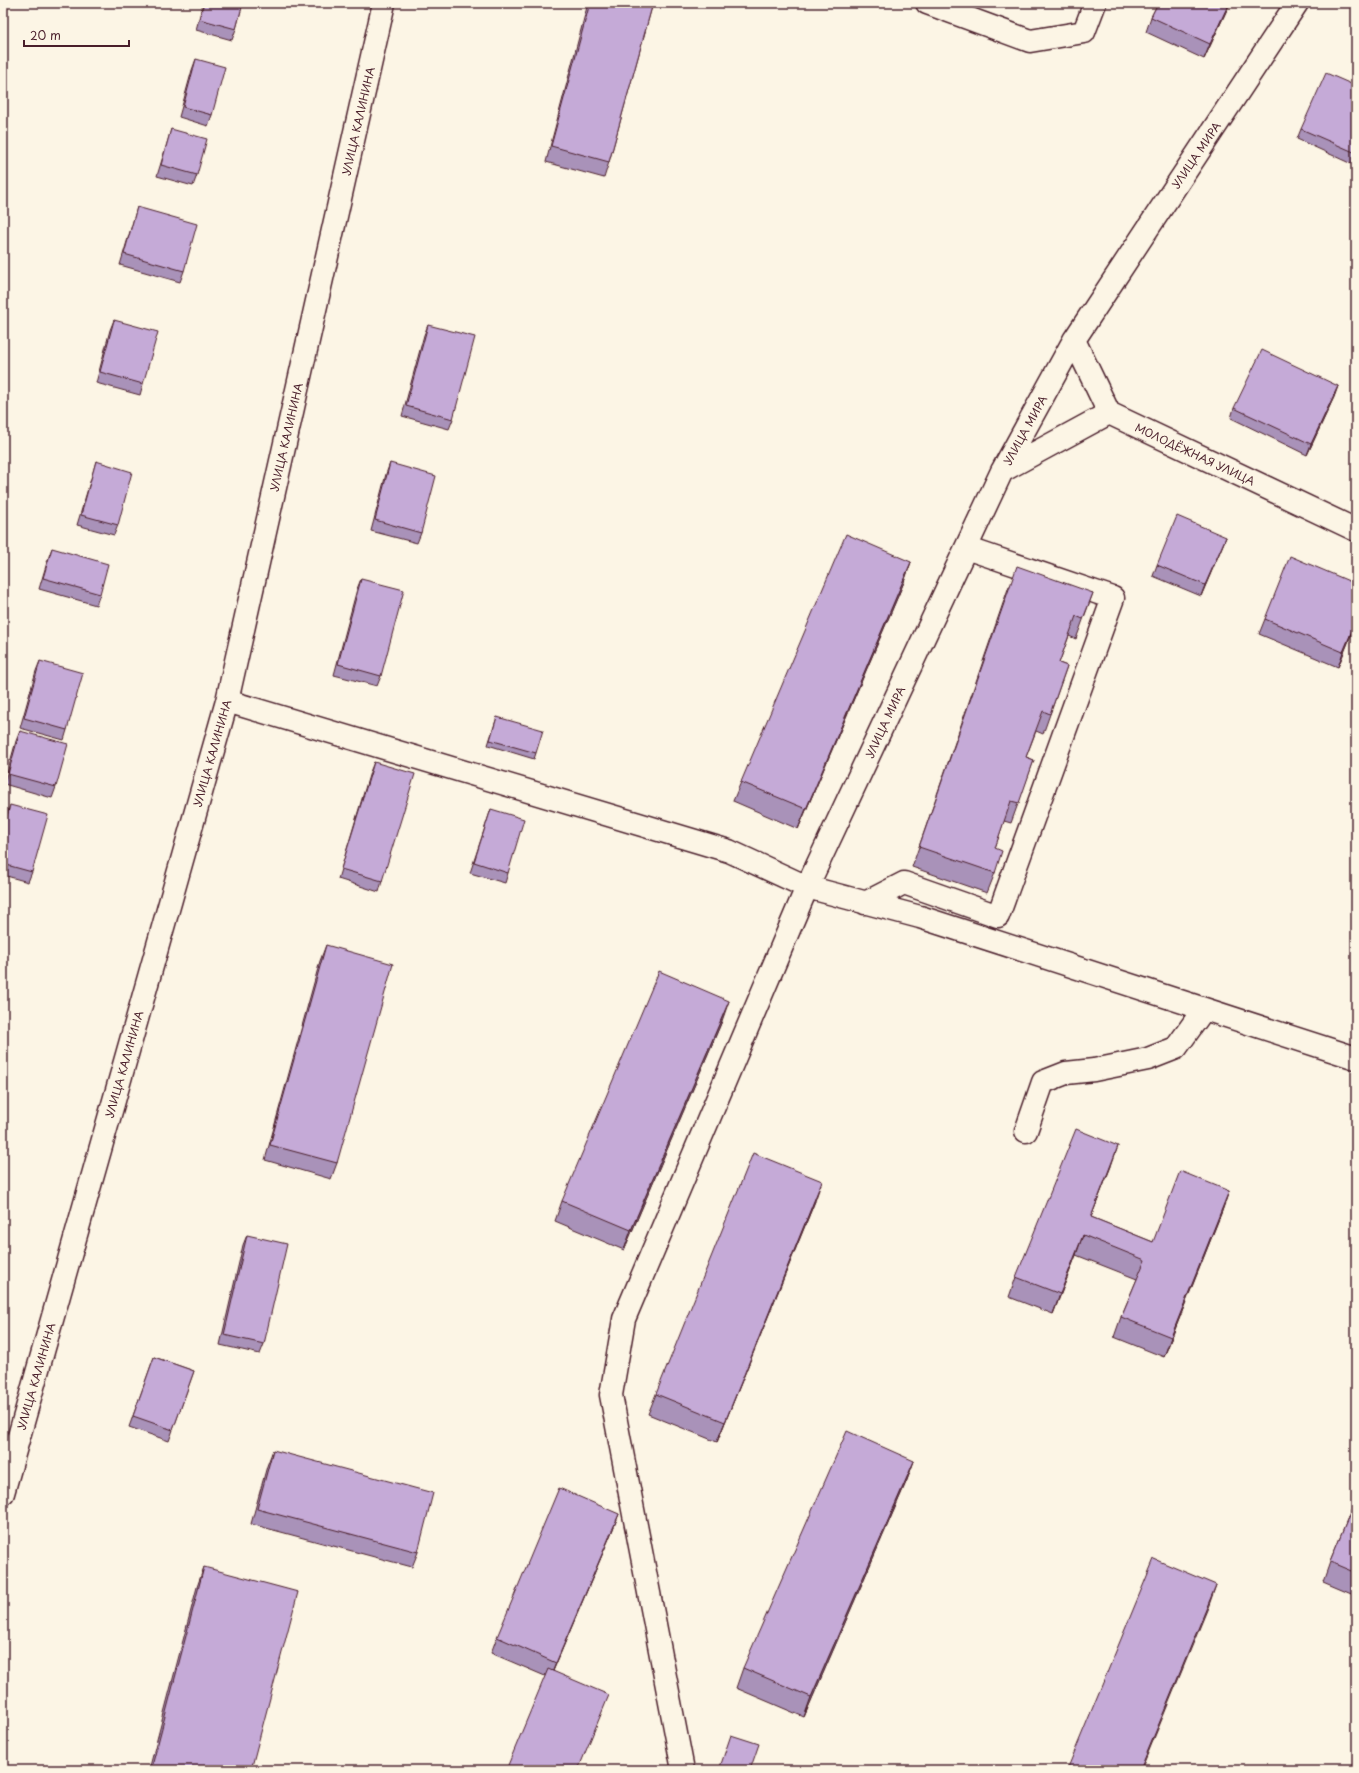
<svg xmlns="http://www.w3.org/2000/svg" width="1359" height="1773" viewBox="0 0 1359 1773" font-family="'Playpen Sans',sans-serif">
	<rect width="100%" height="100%" fill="#fcf5e5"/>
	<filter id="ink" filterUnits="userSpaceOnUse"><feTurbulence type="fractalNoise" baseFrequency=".025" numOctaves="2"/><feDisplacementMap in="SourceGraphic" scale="8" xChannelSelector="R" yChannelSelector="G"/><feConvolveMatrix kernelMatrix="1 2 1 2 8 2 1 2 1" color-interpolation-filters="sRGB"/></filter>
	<g filter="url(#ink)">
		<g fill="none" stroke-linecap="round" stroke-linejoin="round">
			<!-- minor casing -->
			<g stroke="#4a1f2b" stroke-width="25">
				<path id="minor" d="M927,3L1030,41L1084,32L1095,3
					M1074,340L1109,413L1356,530
					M1002,471L1109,413
					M227,701L729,851L807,887L920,917L1356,1058
					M865,903L904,883L998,916L1113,598L966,548
					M1026,1131L1043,1082L1066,1073L1094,1070L1148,1059L1176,1048L1204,1009
					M3,1493L227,701L384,3
					M683,1770L611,1395L624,1319L807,887L1002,471L1074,340L1297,3"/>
			</g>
			<!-- minor -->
			<use href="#minor" stroke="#fcf5e5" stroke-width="22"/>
		</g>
		<!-- wall -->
		<path fill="#a992b9" stroke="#4a1f2b" d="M203,3H243L236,29L232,40L196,30Z
			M588,3H653L609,162L604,178L546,162Z
			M1158,3H1230L1204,59L1146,32L1151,17Z
			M196,59L212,115L208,126L179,117L192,70Z
			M1356,86V166L1297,139L1301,129Z
			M171,129L197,175L193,186L157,176L168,140Z
			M137,207L184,271L180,282L120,265L134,218Z
			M114,320L143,384L140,395L96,383L110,330Z
			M428,325L453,419L449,429L402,416L424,335Z
			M1338,386L1334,397L1307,455L1231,418L1234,408Z
			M96,461L118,525L114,535L77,525L93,472Z
			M390,463L421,533L417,543L371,531L386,474Z
			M1226,537L1201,596L1153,576L1157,565Z
			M52,548L100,594L96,605L39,589L48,559Z
			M911,562L904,582L798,829L733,801L741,782Z
			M361,579L381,676L377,686L334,675L357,589Z
			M1009,586L1093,593L1076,639L1069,636L1059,663L1067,666L1043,734L1036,731L1026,757L1034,760L1011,823L1004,821L995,848V873L987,893L912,867Z
			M1265,619L1356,623L1338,667L1259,634Z
			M40,661L67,730L64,740L20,728L36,671Z
			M497,717L536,753L534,759L488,745Z
			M20,731L56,787L52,798L4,784L16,741Z
			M374,762L382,881L379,892L338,879L370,772Z
			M10,805L32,872L28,882L3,875V828Z
			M491,809L508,873L505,883L470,873Z
			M326,945L337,1163L331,1179L265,1160L320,961Z
			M722,1021L624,1250L555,1221L562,1201Z
			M1111,1166L1091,1217L1153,1242L1229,1191L1222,1211L1164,1357L1114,1337L1121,1317L1137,1279L1076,1255L1053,1314L1009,1297L1016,1277Z
			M815,1201L717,1442L648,1414L656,1394Z
			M247,1235L264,1344L260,1354L220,1345L243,1245Z
			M154,1357L194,1371L169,1441L129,1427Z
			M273,1450L418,1552L412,1567L251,1524L267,1466Z
			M914,1461L907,1480L804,1717L736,1688L743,1668Z
			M1356,1499V1596L1323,1582L1330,1562Z
			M613,1529L553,1671L603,1710L545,1676L491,1653L497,1637Z
			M204,1567L251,1770H149L197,1587Z"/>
		<!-- shaded-wall -->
		<path fill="#8a7796" stroke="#4a1f2b" d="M1229,3H1230L1204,59L1210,44Z
			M1338,386L1334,397L1307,455L1311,444Z
			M1226,537L1222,547L1201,596L1205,585Z
			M911,562L904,582L798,829L806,809Z
			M1356,621V623L1338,667L1343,652Z
			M729,1001L722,1021L624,1250L631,1230Z
			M1118,1146L1111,1166L1083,1237L1091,1217Z
			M822,1181L815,1201L717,1442L725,1422Z
			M1229,1191L1222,1211L1164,1357L1171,1337Z
			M1083,1235L1076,1255L1053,1314L1060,1294Z
			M914,1461L907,1480L804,1717L811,1697Z
			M619,1514L613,1529L550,1678L556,1663Z
			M1216,1585L1209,1605L1141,1770H1140Z"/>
		<!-- building -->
		<path fill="#c5aad7" stroke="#4a1f2b" d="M204,3H243L236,29L199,19Z
			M590,3H653L609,162L551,146Z
			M1158,3H1229L1210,44L1151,17Z
			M196,59L225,67L212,115L183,107Z
			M1326,73L1356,86V153L1301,129Z
			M171,129L207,139L197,175L161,165Z
			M137,207L197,224L184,271L124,254Z
			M114,320L158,332L143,384L100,372Z
			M428,325L475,337L453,419L406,406Z
			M1262,350L1338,386L1311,444L1234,408Z
			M96,461L132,472L118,525L81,515Z
			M390,463L436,476L421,533L375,520Z
			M1177,516L1226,537L1205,585L1157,565Z
			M846,534L911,562L806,809L741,782Z
			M52,548L108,564L100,594L43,578Z
			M1290,556L1356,584V621L1343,652L1265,619Z
			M1017,566L1093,593L1083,619L1076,616L1059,663L1067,666L1050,714L1043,711L1026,757L1034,760L1019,803L1011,801L995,848L1002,851L995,873L919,847Z
			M361,579L404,590L381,676L338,664Z
			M40,661L83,673L67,730L24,718Z
			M497,717L543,730L536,753L490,740Z
			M20,731L68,744L56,787L8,774Z
			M374,762L415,774L382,881L341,869Z
			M10,805L48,815L32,872L3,864V831Z
			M491,809L524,819L508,873L474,862Z
			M326,945L393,964L337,1163L270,1145Z
			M659,971L729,1001L631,1230L562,1201Z
			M1076,1129L1118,1146L1091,1217L1153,1242L1180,1171L1229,1191L1171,1337L1121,1317L1145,1260L1083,1235L1060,1294L1016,1277Z
			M753,1153L822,1181L725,1422L656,1394Z
			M247,1235L287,1244L264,1344L224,1335Z
			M154,1357L194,1371L173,1430L133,1416Z
			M847,1431L914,1461L811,1697L743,1668Z
			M273,1450L433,1493L418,1552L257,1509Z
			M559,1488L619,1514L556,1663L497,1637Z
			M1356,1499V1573L1330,1562Z
			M1154,1559L1216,1585L1140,1770H1067Z
			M204,1567L298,1592L251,1770H151Z
			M548,1669L609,1695L578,1770H506Z
			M731,1735L759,1744L750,1770H719Z"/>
	</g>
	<g text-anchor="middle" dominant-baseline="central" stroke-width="3" stroke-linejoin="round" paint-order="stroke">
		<!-- street labels -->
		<g font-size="11" fill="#4a1f2b" stroke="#fcf5e5">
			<text transform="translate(358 121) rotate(-77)">УЛИЦА КАЛИНИНА</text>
			<text transform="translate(1196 155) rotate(-56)">УЛИЦА МИРА</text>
			<text transform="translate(1025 430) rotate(-61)">УЛИЦА МИРА</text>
			<text transform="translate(286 437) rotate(-77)">УЛИЦА КАЛИНИНА</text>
			<text transform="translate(1195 454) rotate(25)">МОЛОДЁЖНАЯ УЛИЦА</text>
			<text transform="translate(885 722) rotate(-65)">УЛИЦА МИРА</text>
			<text transform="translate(212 753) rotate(-74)">УЛИЦА КАЛИНИНА</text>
			<text transform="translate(124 1064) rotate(-74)">УЛИЦА КАЛИНИНА</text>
			<text transform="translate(36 1376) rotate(-74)">УЛИЦА КАЛИНИНА</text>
		</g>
	</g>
	<!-- margin -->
	<rect width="1359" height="1773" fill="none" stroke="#fcf5e5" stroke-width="16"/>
	<rect x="8" y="8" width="1343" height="1757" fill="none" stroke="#4a1f2b" stroke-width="1.5" filter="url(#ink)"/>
	<!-- scale -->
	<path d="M24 40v6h105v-6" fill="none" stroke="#4a1f2b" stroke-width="2"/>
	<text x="30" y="40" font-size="12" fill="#4a1f2b" stroke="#fcf5e5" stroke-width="3" paint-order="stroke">20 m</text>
</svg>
